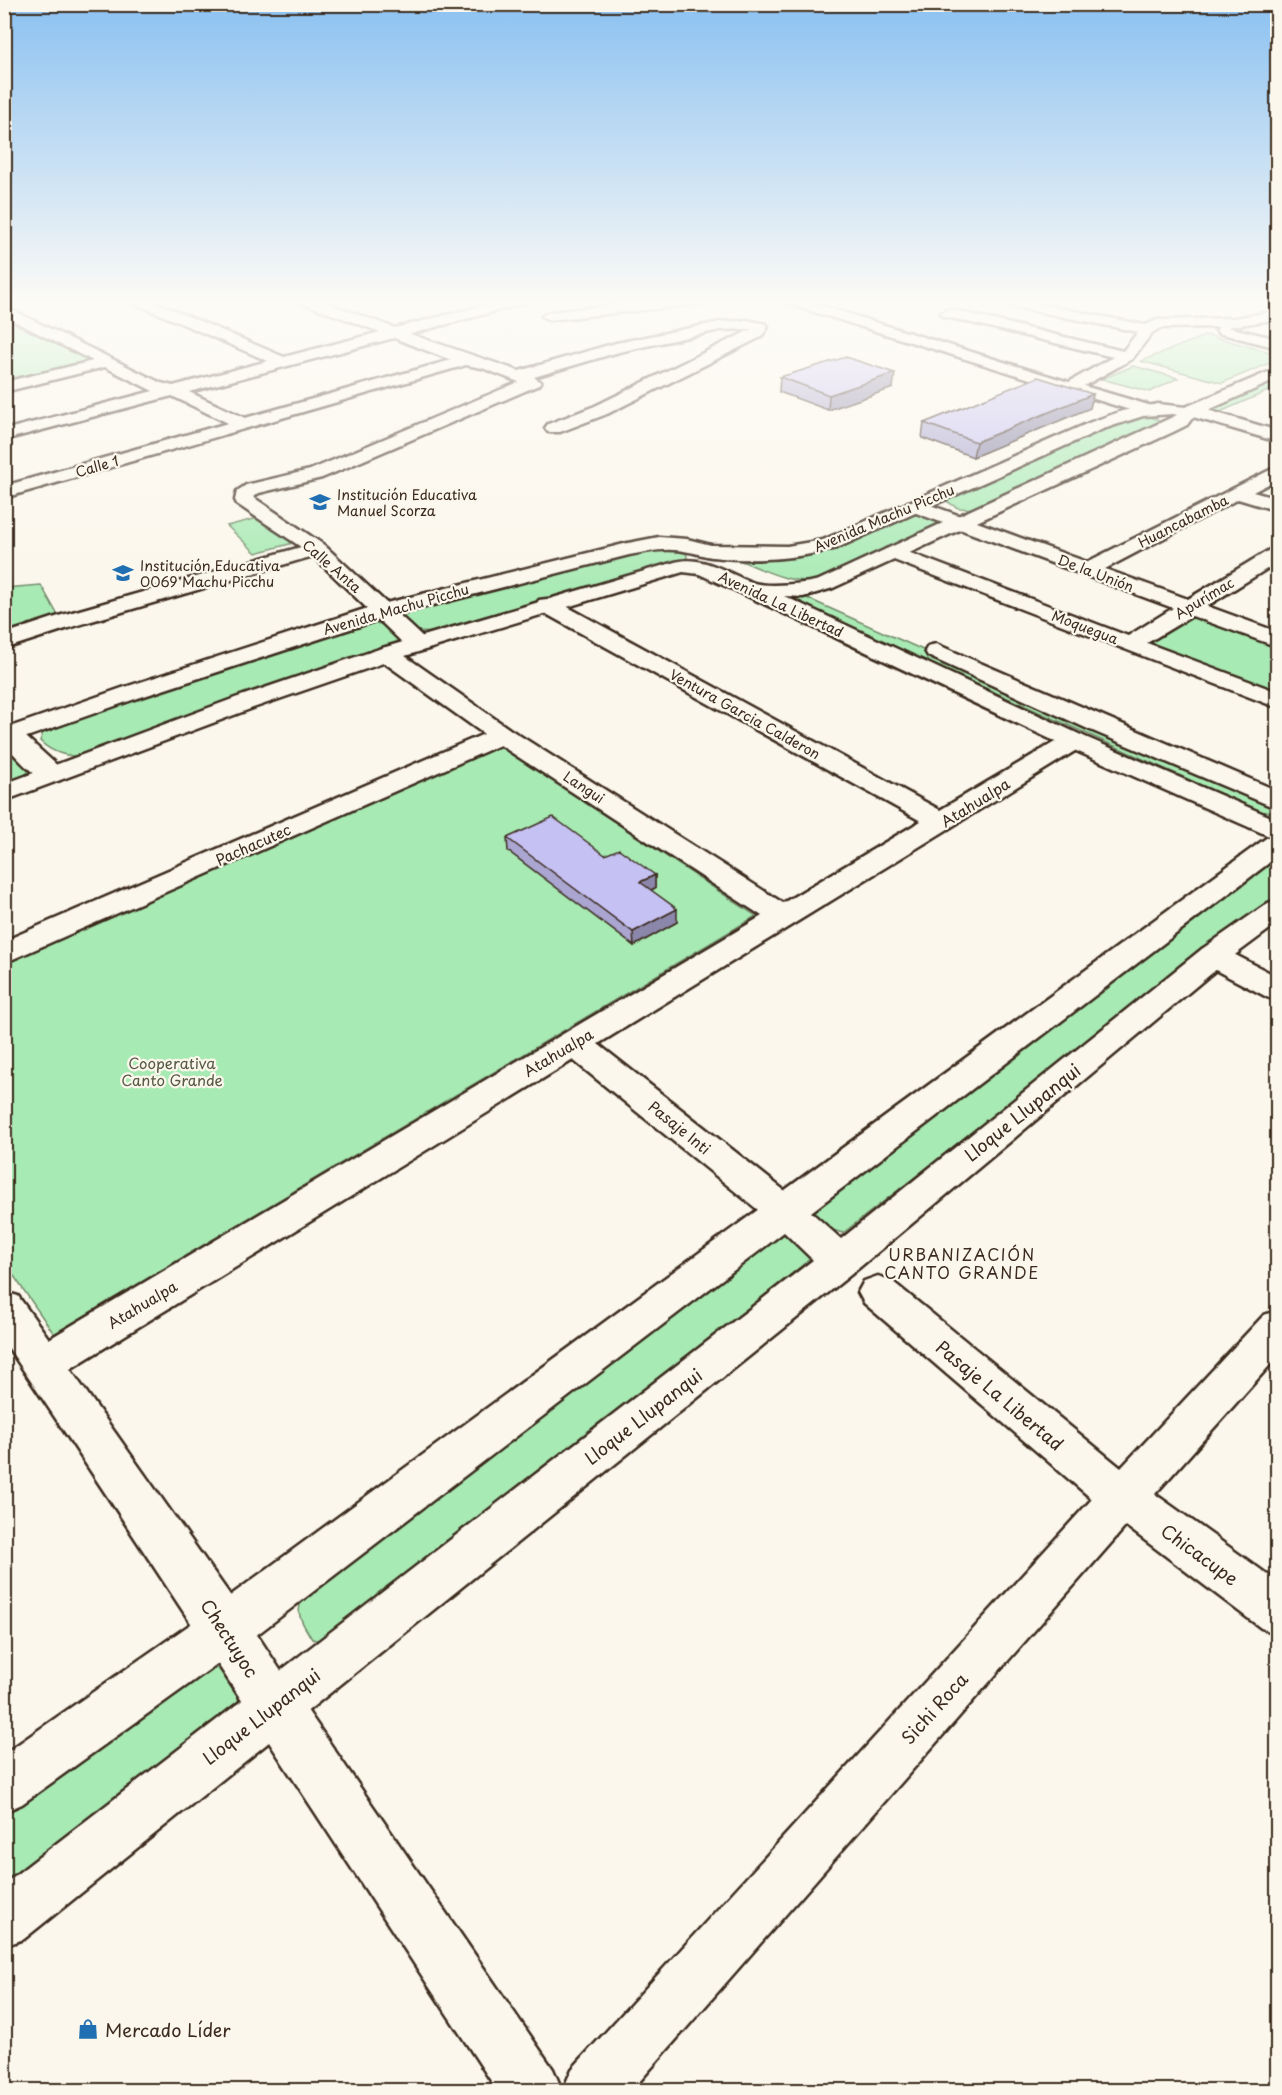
<svg xmlns="http://www.w3.org/2000/svg" width="1282" height="2095" viewBox="0 0 1282 2095" font-family="'Playpen Sans',sans-serif">
	<rect width="100%" height="100%" fill="#fbf7ec"/>
	<filter id="ink" filterUnits="userSpaceOnUse"><feTurbulence type="fractalNoise" baseFrequency=".0167" numOctaves="2"/><feDisplacementMap in="SourceGraphic" scale="12" xChannelSelector="R" yChannelSelector="G"/><feConvolveMatrix kernelMatrix="1 2 1 2 8 2 1 2 1" color-interpolation-filters="sRGB"/></filter>
	<g filter="url(#ink)">
		<!-- green -->
		<path fill="#a8eab4" stroke="#728a69" stroke-width="1.5" d="M5,314L98,362L5,384Z
			M1207,335L1277,354V360L1222,383L1141,361Z
			M1133,366L1178,378L1150,392L1102,379Z
			M1277,378V387L1218,413L1206,410Z
			M1130,417H1149L1157,419L1160,425L978,509L958,508L946,501L947,497Z
			M912,514L938,519L940,526L822,580C792,585 766,571 739,560L738,557H806L821,553Z
			M266,516L293,543L256,553L227,526Z
			M650,547L682,549L686,552L687,557L684,561L443,633L415,632L402,620L401,614L409,608Z
			M41,585L60,619L5,637V588Z
			M800,595L1276,808L1271,812H1261L790,600Z
			M1192,611L1277,644V697L1140,644Z
			M361,622C378,622 387,624 398,636V643L390,650L85,757C67,756 53,754 40,741L43,732L56,724Z
			M496,743L756,916L54,1334L5,1263L4,964Z
			M5,750H14L31,769L17,783L5,788Z
			M1277,852V895L843,1233L826,1228L815,1216L818,1202Z
			M777,1229L792,1232L806,1241L810,1259L330,1643L312,1639C297,1615 294,1610 309,1585Z
			M202,1663C222,1669 233,1676 240,1696L232,1714L5,1897V1812Z"/>
		<g fill="none" stroke-linecap="round" stroke-linejoin="round">
			<!-- minor casing -->
			<g stroke="#3b2a1e" stroke-width="5">
				<path id="minor" d="M132,300H150L284,357L380,332L302,303L300,300H319L395,328L506,300H528L526,303L410,334L519,371L616,343L720,322L747,320L766,324L768,327L761,337L607,414L560,432H548L545,428L548,424L595,406L752,329L720,330L619,352L534,377L541,382L539,385L322,478L259,493L253,497L324,545L425,639L428,644L425,649L417,651L409,649L313,556L78,625L4,649V634L62,615L301,547L237,504L235,500L237,491L246,485L310,470L519,382L482,368L466,365L4,498V486L228,423L172,396L4,440V430L153,391L105,367L4,392V382L93,361L4,316V306L161,383L173,386L268,361L134,303ZM394,338L451,360L245,418L189,392Z
					M665,300H708L701,304L549,320L542,316L549,312Z
					M783,300H803L1069,382L1113,357L943,316L941,313L948,309L1123,351L1138,332L1001,304L994,300H1019L1145,325L1157,320L1234,318L1278,311V319L1227,327L1278,339V348L1218,333L1216,330L1219,327L1160,328L1152,333L1132,359L1084,386L1152,406L1154,410L1146,415L785,303Z
					M1278,368V379L1195,416L1189,417L1181,412L1183,408Z
					M1278,466V479L1253,492L1278,499V511L1238,499L1105,569L1188,599L1271,549L1278,547V562L1207,606L1278,632V647L1192,616L1147,643L1278,692V708L886,557L883,553L886,549H900L1128,636L1173,608L908,510L905,506L908,502H922L1087,562Z
					M547,599L555,600L940,810L1065,736L1074,733L1083,736L1087,741L1083,746L598,1044L799,1202L805,1212L799,1222L786,1227L773,1222L573,1060L70,1369L242,1612L292,1688L553,2069L562,2090H497C333,1841 171,1590 4,1341V1292L18,1296L49,1339L762,916L500,745L4,963V941L484,734L379,659L376,654L379,649L387,647L395,649L511,730L783,903L921,821L539,610L536,605L539,600Z
					M4,723L13,725L60,768L64,774L60,780C37,785 20,759 4,744Z
					M1213,946L1224,949L1278,977V1000L1267,997L1202,963L1198,956L1202,949Z
					M878,1276L892,1281L1121,1468L1264,1315L1278,1310V1356L1155,1494L1278,1582V1634L1261,1628L1126,1526L632,2090H563L572,2069L1092,1499L864,1303L858,1292L864,1281Z"/>
			</g>
			<!-- tertiary casing -->
			<g stroke="#3b2a1e" stroke-width="5">
				<path id="tertiary" d="M1158,404L1204,409L1278,431V442L1193,417L1187,425L1173,432L833,588L803,597L784,596L1083,736L1278,820V856L811,1212L841,1239L1202,949L1268,903L1278,900V923L1224,963L854,1272L24,1939L4,1946V1884L813,1260L784,1232L242,1646L22,1804L4,1812V1754L208,1612L1269,836L1065,746L741,593L699,574L683,572L395,659L253,708L4,801V784L235,698L379,649L675,562C703,554 728,574 754,583C767,587 805,584 819,580L1177,415L1173,414L1143,416L1103,429L837,548C797,559 753,562 712,557C704,556 696,553 689,552C668,547 649,551 629,555L390,616L138,698L4,745V729L122,688L374,606L628,543L659,537L687,539L711,545L787,546L823,540L1091,422L1122,411Z
					M936,644L1278,791V809L1088,729L928,656L925,651L928,646Z"/>
			</g>
			<!-- minor -->
			<use href="#minor" fill="#fbf7ec" fill-rule="evenodd"/>
			<!-- tertiary -->
			<use href="#tertiary" fill="#fbf7ec" fill-rule="evenodd"/>
		</g>
		<!-- wall -->
		<path fill="#aaa6d1" stroke="#3b2a1e" stroke-width="1.5" d="M780,377L893,388L828,410L779,392Z
			M1093,394L1090,408L973,457L922,438L924,423Z
			M507,838L605,855L655,875V888L651,890L677,922L634,946L508,851Z"/>
		<!-- shaded-wall -->
		<path fill="#8b87aa" stroke="#3b2a1e" stroke-width="1.5" d="M895,373L893,388L828,410L829,395Z
			M1093,394L1090,408L973,457L976,442Z
			M655,875V888L640,895V882Z
			M677,909V922L634,946L633,932Z"/>
		<!-- building -->
		<path fill="#c6c1f3" stroke="#3b2a1e" stroke-width="1.5" d="M846,357L895,373L829,395L780,377Z
			M1038,377L1093,394L976,442L924,423Z
			M553,817L605,855L619,849L655,875L640,882L677,909L633,932L507,838Z"/>
	</g>
	<!-- sky -->
	<linearGradient id="sky" x2="0" y2="1"><stop stop-color="#8bc1f1"/><stop offset="0.51" stop-color="#fdfbf6"/><stop offset="1" stop-color="#fdfbf6" stop-opacity="0"/></linearGradient>
	<rect width="1282" height="593" fill="url(#sky)"/>
	<!-- icons -->
	<defs>
		<g id="school-bare" transform="scale(1.62)"><path d="M0-5L7-2L0 1L-7-2ZM-4 1L0 2.5L4 1V4Q0 6-4 4Z" fill="#1f6fb2" stroke="#fbf7ec" stroke-width="2.5" paint-order="stroke"/></g>
		<g id="shop-bare" transform="scale(1.62)"><path d="M-5-2.5h2.3a2.7 3.5 0 0 1 5.4 0H5L5.5 6h-11ZM-1.5-2.5h3a1.5 2.3 0 0 0-3 0Z" fill="#1f6fb2" stroke="#fbf7ec" stroke-width="2.5" paint-order="stroke"/></g>
	</defs>
	<g fill-rule="evenodd">
		<use href="#school-bare" x="320" y="502"/>
		<use href="#school-bare" x="123" y="573"/>
		<use href="#shop-bare" x="88" y="2029"/>
	</g>
	<g text-anchor="middle" dominant-baseline="central" stroke-width="4.5" stroke-linejoin="round" paint-order="stroke">
		<!-- far-street labels -->
		<g font-size="14" fill="#3b2a1e" stroke="#fbf7ec">
			<text transform="translate(97 466) rotate(-16)">Calle 1</text>
			<text transform="translate(884 518) rotate(-23)">Avenida Machu Picchu</text>
			<text transform="translate(1183 521) rotate(-27)">Huancabamba</text>
			<text transform="translate(332 566) rotate(41)">Calle Anta</text>
			<text transform="translate(1096 573) rotate(21)">De la Unión</text>
			<text transform="translate(1204 598) rotate(-31)">Apurímac</text>
			<text transform="translate(781 604) rotate(25)">Avenida La Libertad</text>
			<text transform="translate(396 609) rotate(-16)">Avenida Machu Picchu</text>
			<text transform="translate(1085 627) rotate(21)">Moquegua</text>
			<text transform="translate(745 714) rotate(29)">Ventura Garcia Calderon</text>
			<text transform="translate(584 787) rotate(33)">Langui</text>
		</g>
		<!-- far-poi labels -->
		<g font-size="14" fill="#3b2a1e" stroke="#fbf7ec" text-anchor="start">
			<text x="337" y="494">Institución Educativa<tspan x="337" dy="16">Manuel Scorza</tspan></text>
			<text x="140" y="565">Institución Educativa<tspan x="140" dy="16">0069 Machu Picchu</tspan></text>
		</g>
		<!-- street labels -->
		<g font-size="15" fill="#3b2a1e" stroke="#fbf7ec">
			<text transform="translate(975 802) rotate(-32)">Atahualpa</text>
			<text transform="translate(253 844) rotate(-24)">Pachacutec</text>
			<text transform="translate(558 1052) rotate(-31)">Atahualpa</text>
			<text transform="translate(680 1127) rotate(39)">Pasaje Inti</text>
			<text transform="translate(142 1304) rotate(-31)">Atahualpa</text>
		</g>
		<!-- park labels -->
		<g font-size="15" fill="#565a44" stroke="#fbf7ec">
			<text x="172" y="1062">Cooperativa<tspan x="172" dy="17">Canto Grande</tspan></text>
		</g>
		<!-- neighbourhood labels -->
		<g font-size="16" letter-spacing="1.5" fill="#3b2a1e" stroke="#fbf7ec">
			<text x="962" y="1254">URBANIZACIÓN<tspan x="962" dy="18">CANTO GRANDE</tspan></text>
		</g>
		<!-- near-street labels -->
		<g font-size="18" fill="#3b2a1e" stroke="#fbf7ec">
			<text transform="translate(1022 1112) rotate(-39)">Lloque Llupanqui</text>
			<text transform="translate(1000 1395) rotate(40)">Pasaje La Libertad</text>
			<text transform="translate(643 1416) rotate(-38)">Lloque Llupanqui</text>
			<text transform="translate(1200 1554) rotate(36)">Chicacupe</text>
			<text transform="translate(230 1638) rotate(57)">Chectuyoc</text>
			<text transform="translate(934 1708) rotate(-48)">Sichi Roca</text>
			<text transform="translate(261 1716) rotate(-38)">Lloque Llupanqui</text>
		</g>
		<!-- near-poi labels -->
		<g font-size="18" fill="#3b2a1e" stroke="#fbf7ec" text-anchor="start">
			<text x="105" y="2029">Mercado Líder</text>
		</g>
	</g>
	<!-- margin -->
	<rect width="1282" height="2095" fill="none" stroke="#fbf7ec" stroke-width="24"/>
	<rect x="12" y="12" width="1258" height="2071" fill="none" stroke="#3b2a1e" stroke-width="2" filter="url(#ink)"/>
</svg>
